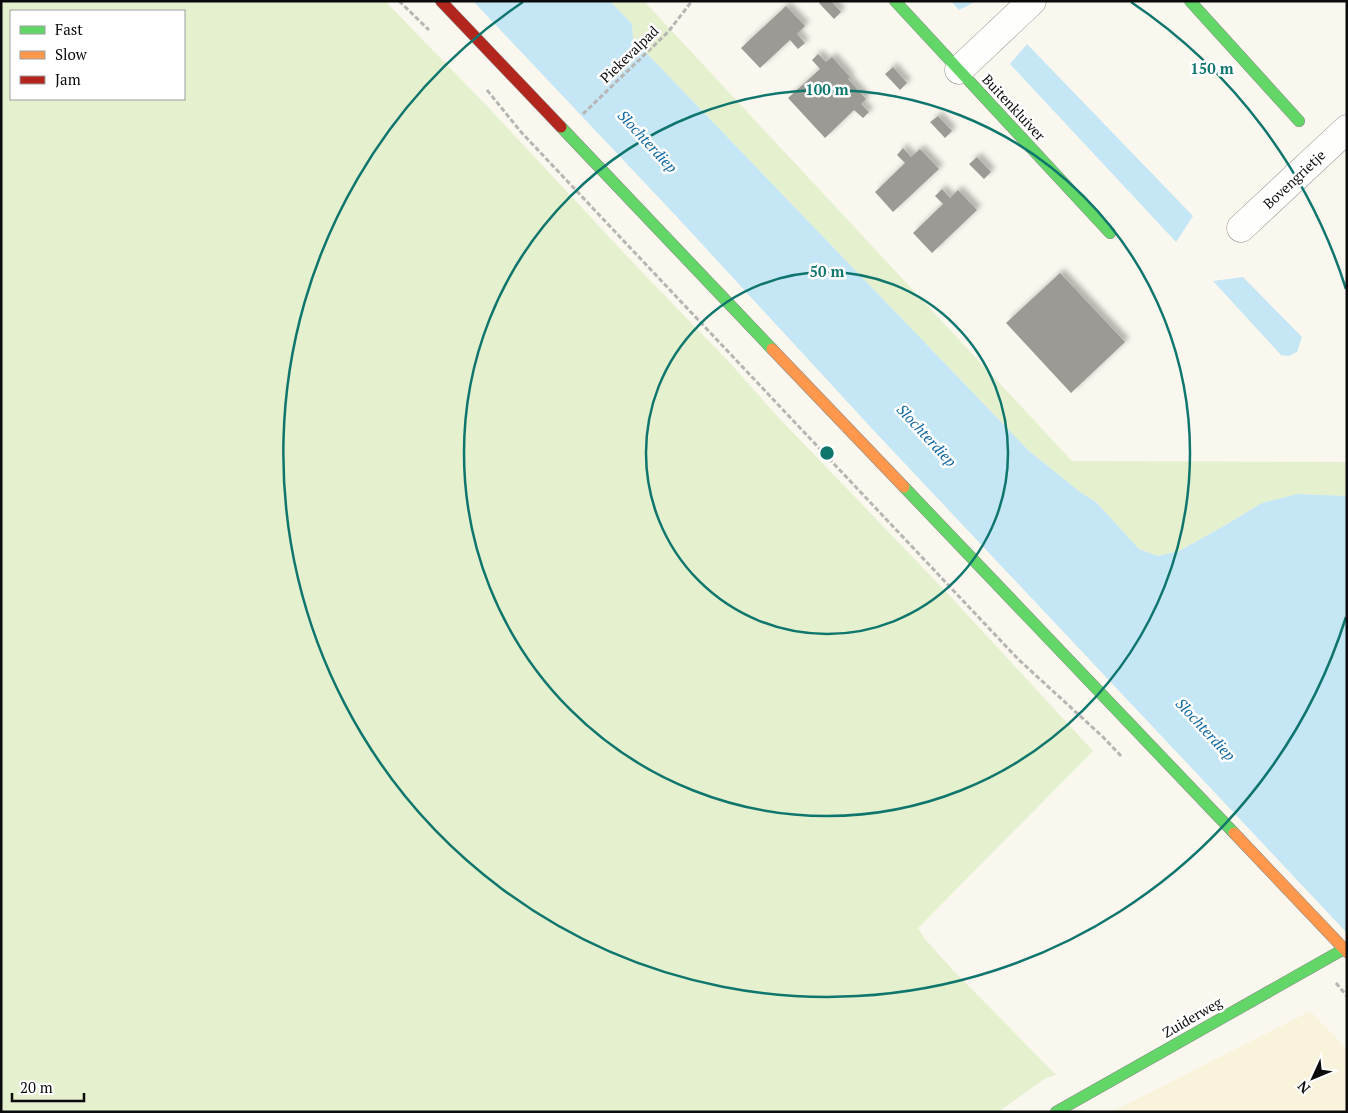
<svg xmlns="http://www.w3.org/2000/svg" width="1348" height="1113" viewBox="0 0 1348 1113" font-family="'PT Serif',serif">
	<defs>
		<filter id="shadow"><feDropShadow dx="4.5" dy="-4.5" stdDeviation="2.5" flood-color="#0004"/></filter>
	</defs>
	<rect width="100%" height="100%" fill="#faf7ef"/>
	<!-- farmland -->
	<path fill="#f8f3da" d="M1310,1011L1347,1050V1112H1112Z"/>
	<!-- green -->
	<path fill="#e4f0ce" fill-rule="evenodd" d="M1,1H385L487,106L640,270L730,363L779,418L951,597L1093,751L918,928L924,938L952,969L1056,1075L1046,1078L998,1112H1ZM11,11H184V99H11Z
		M610,1H644L1072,461L1347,462V496L1297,494L1262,503L1224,526L1179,551L1158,556L1139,549L1096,502L1080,492L1029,451L633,39L632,24Z"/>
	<!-- water -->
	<path fill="#c4e6f5" d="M473,1H610L632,24L633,39L1029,451L1080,492L1096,502L1139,549L1158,556L1179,551L1224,526L1262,503L1297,494L1347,496V933L877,434L677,217Z
		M951,1H977L959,10Z
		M1027,44L1193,216L1176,242L1010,64Z
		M1243,277L1302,337L1297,352L1289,356L1281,355L1213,281Z"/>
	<!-- building -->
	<path fill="#9c9a95" filter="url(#shadow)" d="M821,1H831L841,12L834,19L819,3Z
		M786,6L805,26L797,34L805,43L798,49L790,40L760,68L741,48Z
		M818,54L826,62L832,57L850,77L848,79L866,99L861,104L869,112L863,118L854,110L825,138L788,98L820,69L812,60Z
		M893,67L907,83L900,90L885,74Z
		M938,116L952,131L945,138L930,122Z
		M903,148L911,157L920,149L939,169L893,212L875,192L905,163L897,155Z
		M977,157L991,172L984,179L969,164Z
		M942,189L950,198L958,190L977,210L932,253L913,233L943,204L935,196Z
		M1060,273L1125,342L1071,393L1006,323Z"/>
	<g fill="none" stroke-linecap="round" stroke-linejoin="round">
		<!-- street casing -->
		<g stroke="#93918e" stroke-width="29">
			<path id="street" d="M959,70L1032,1
				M1241,228L1347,129"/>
		</g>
		<!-- fast casing -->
		<g stroke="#898884" stroke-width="12">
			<path id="fast" d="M895,1L1110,233
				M1190,1L1299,121
				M561,127L772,349
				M904,487L1234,833
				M1056,1112L1344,949"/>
		</g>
		<!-- slow casing -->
		<g stroke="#898884" stroke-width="12">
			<path id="slow" d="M772,349L904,487
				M1234,833L1347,952"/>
		</g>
		<!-- jam casing -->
		<g stroke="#898884" stroke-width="12">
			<path id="jam" d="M441,1L561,127"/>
		</g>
		<!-- path -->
		<path stroke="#b7b6b5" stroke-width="3" stroke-dasharray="5 2.5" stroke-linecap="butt" d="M399,1L429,30
			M487,90L521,132L1018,659L1103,737L1122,757
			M583,114L668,32L692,1
			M1336,983L1347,996"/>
		<!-- street -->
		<use href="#street" stroke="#fefefd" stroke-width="28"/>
		<!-- fast -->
		<use href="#fast" stroke="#63d668" stroke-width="11"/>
		<!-- slow -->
		<use href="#slow" stroke="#ff974d" stroke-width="11"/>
		<!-- jam -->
		<use href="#jam" stroke="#b3261e" stroke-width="11"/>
	</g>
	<!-- distance rings -->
	<g fill="none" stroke="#0f766e" stroke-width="2.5">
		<circle cx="827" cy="453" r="181"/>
		<circle cx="827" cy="453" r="363"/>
		<path d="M1346 617A544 544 0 1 1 523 2M1131 2A544 544 0 0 1 1346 289"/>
	</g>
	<g text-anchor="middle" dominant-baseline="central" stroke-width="5" stroke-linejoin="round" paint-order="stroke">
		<!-- street labels -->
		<g font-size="14" fill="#0b0b0b" stroke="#fff">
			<text transform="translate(629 54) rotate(-44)">Piekevalpad</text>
			<text transform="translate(1014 107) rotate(47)">Buitenkluiver</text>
			<text transform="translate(1294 179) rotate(-43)">Bovengrietje</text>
			<text transform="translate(1192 1017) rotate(-30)">Zuiderweg</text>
		</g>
		<!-- water labels -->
		<g font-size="15" font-style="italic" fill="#1168a1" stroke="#fff">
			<text transform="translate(648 141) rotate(47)">Slochterdiep</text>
			<text transform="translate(927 435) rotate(47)">Slochterdiep</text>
			<text transform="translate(1206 729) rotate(47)">Slochterdiep</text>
		</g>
	</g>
	<circle cx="827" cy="453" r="8" fill="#0f766e" stroke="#fff" stroke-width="2.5"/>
	<g font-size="15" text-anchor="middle" font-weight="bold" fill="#0f766e" stroke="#fff" stroke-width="5" stroke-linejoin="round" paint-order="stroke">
		<text x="1212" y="74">150 m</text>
		<text x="827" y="95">100 m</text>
		<text x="827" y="277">50 m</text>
	</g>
	<!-- border -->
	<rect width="1348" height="1113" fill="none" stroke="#0b0b0b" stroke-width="5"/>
	<!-- legend -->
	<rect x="10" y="10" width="175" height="90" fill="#ffffff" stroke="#9d9d9d"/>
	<rect x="20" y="26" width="25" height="8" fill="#63d668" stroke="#9d9d9d"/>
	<text x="55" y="35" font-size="15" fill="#0b0b0b">Fast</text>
	<rect x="20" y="51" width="25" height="8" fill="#ff974d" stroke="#9d9d9d"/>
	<text x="55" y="60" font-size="15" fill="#0b0b0b">Slow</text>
	<rect x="20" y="76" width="25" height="8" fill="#b3261e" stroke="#9d9d9d"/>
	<text x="55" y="85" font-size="15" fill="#0b0b0b">Jam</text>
	<!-- north arrow -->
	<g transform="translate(1313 1078) rotate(226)" stroke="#ffffff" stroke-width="4" paint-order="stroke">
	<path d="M0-4L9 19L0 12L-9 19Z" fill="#0b0b0b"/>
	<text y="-8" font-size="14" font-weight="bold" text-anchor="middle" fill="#0b0b0b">N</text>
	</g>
	<!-- scale -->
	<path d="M12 1093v8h72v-8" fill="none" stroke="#0b0b0b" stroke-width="2.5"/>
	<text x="20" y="1093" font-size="15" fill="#0b0b0b" stroke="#ffffff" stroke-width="4" paint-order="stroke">20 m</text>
</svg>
